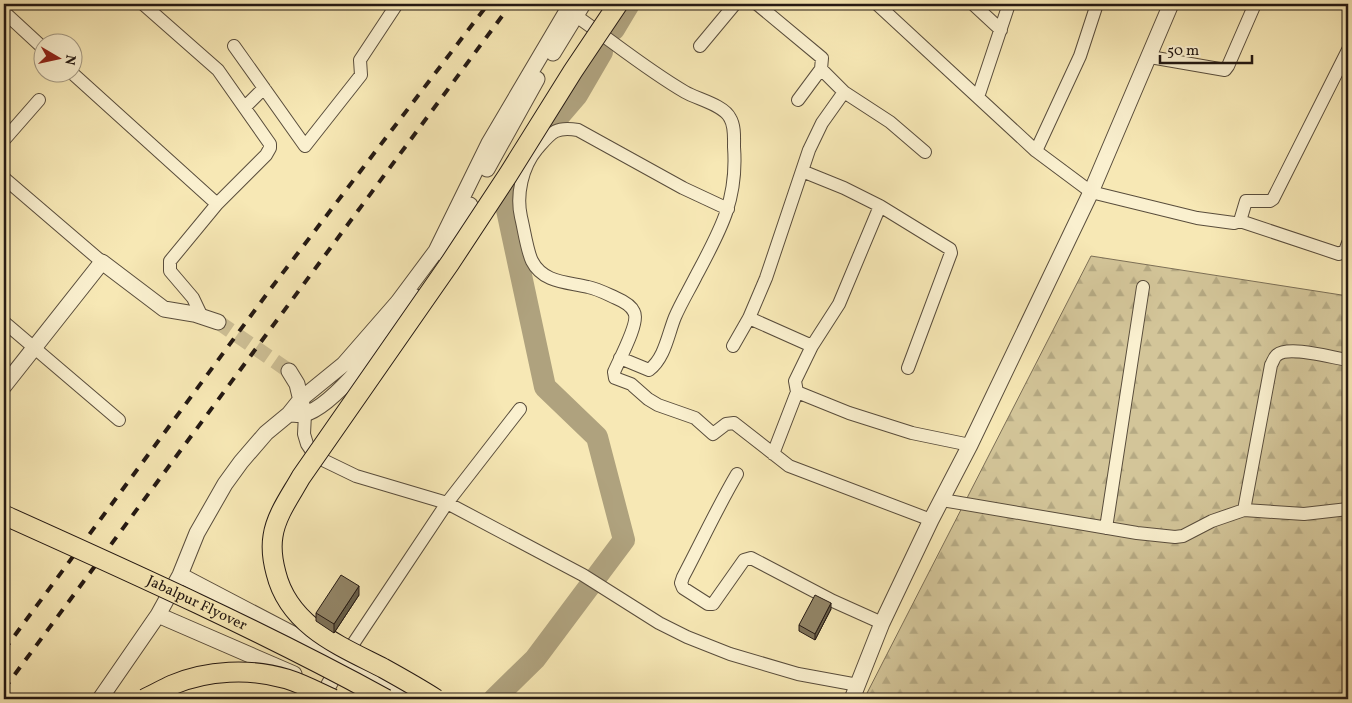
<svg xmlns="http://www.w3.org/2000/svg" width="1352" height="703" viewBox="0 0 1352 703" font-family="Vollkorn,serif">
	<defs>
		<pattern id="forest-firs" width="22" height="20" patternUnits="userSpaceOnUse" patternTransform="scale(1.25)"><rect width="22" height="20" fill="#d3c599"/><path d="M5 1l3.5 6h-7zM16 11l3.5 6h-7z" fill="#b5a983"/></pattern>
	</defs>
	<rect width="100%" height="100%" fill="#f7e8b5"/>
	<filter id="stains"><feTurbulence type="fractalNoise" baseFrequency=".004" numOctaves="4"/><feColorMatrix values="0 0 0 0 .2 0 0 0 0 .09 0 0 0 0 .02 0 0 0 .5 -.17"/></filter>
	<radialGradient id="worn" r=".72"><stop offset=".6" stop-color="#630" stop-opacity="0"/><stop offset="1" stop-color="#630" stop-opacity=".3"/></radialGradient>
	<!-- forest -->
	<path fill="url(#forest-firs)" stroke="#7c6f56" d="M1091,256L1348,296V699H864Z"/>
	<g fill="none" stroke-linecap="round" stroke-linejoin="round">
		<!-- river -->
		<path stroke="#afa27e" stroke-width="22" d="M614,29L629,4
			M494,699L535,659L624,540L597,437L545,387L507,210L522,159L577,95L602,52"/>
		<!-- tertiary-tunnel -->
		<path stroke="#cdbf95" stroke-width="15" stroke-dasharray="15 8" stroke-linecap="butt" d="M218,322L289,371"/>
		<!-- minor casing -->
		<g stroke="#594d3c" stroke-width="14">
			<path id="minor" d="M143,4L218,70L270,144V148L266,155L217,204L170,261V271L193,298L202,317
				M757,4L822,58L821,69L844,92L890,122L925,152
				M877,4L1036,151L1091,192L1197,218L1234,223L1240,221L1246,201H1270L1273,199L1348,50
				M973,4L1001,30
				M4,12L42,47
				M576,16C612,41 647,70 685,92C697,99 724,105 730,118C735,126 734,138 734,147C738,200 720,231 696,276C689,290 681,303 675,317C668,334 665,358 649,370L620,358
				M234,46L305,146L361,75L360,60L397,4
				M700,46L735,4
				M1150,57L1225,70L1228,66L1255,4
				M71,72L217,204
				M978,97L1009,4
				M798,100L821,69
				M245,107L264,88
				M4,140L39,100
				M1036,151L1080,56L1097,4
				M802,171L844,188L880,206L950,249L951,253L908,368
				M4,178L102,262
				M880,206L839,304L812,346L795,381L797,392L849,413L912,433L970,445
				M728,209L683,188L578,130C555,126 551,133 537,149C522,167 516,195 521,217C524,229 527,251 532,261C543,283 568,282 588,287C598,289 607,294 616,298C623,301 631,305 634,312C640,322 619,360 614,372L615,378L631,384L648,399L658,405L695,418L713,434L726,424L734,423L789,466L931,520
				M1240,221L1339,254L1345,251L1348,243
				M749,318L812,346
				M4,322L119,420
				M733,346L749,318L766,278L809,150L822,123L844,92
				M305,414L304,434L307,444L313,453L323,460L356,476L447,503L583,575L659,623L687,637L730,654L798,674L858,685
				M773,454L797,392
				M737,474C717,508 701,543 683,577L681,583L683,588L708,604H713L744,560L751,558L833,601L882,623
				M942,500L1137,533L1175,537L1183,536L1212,521L1244,510L1304,514L1348,509
				M1244,510L1271,365C1273,362 1274,357 1277,355C1289,345 1333,358 1348,360
				M1106,528L1143,287
				M345,656L447,503L520,409"/>
		</g>
		<!-- tertiary casing -->
		<g stroke="#594d3c" stroke-width="17">
			<path id="tertiary" d="M553,53L583,4
				M487,169L537,79
				M446,257L470,205
				M289,371L297,384L303,409
				M4,386L102,262L164,309L194,314L218,322
				M289,414C294,414 300,415 304,414C336,407 395,325 416,297
				M180,575L331,654L408,699
				M158,615L294,674
				M100,699L158,615L180,575L197,533L225,484L241,462L266,433L289,414L301,399L344,364L398,302L436,251L489,143L571,4
				M321,699L341,663
				M852,699L882,623L931,520L970,445L1091,192L1171,4"/>
		</g>
		<!-- minor -->
		<use href="#minor" stroke="#faf0cf" stroke-width="12"/>
		<!-- tertiary -->
		<use href="#tertiary" stroke="#faf0cf" stroke-width="15"/>
		<!-- rail -->
		<path stroke="#241913" stroke-width="4" stroke-dasharray="9 9" stroke-linecap="butt" d="M4,650L272,287L488,4
			M4,689L511,4"/>
		<!-- primary-bridge casing -->
		<g stroke="#241913" stroke-width="21" stroke-linecap="butt">
			<g id="primary-bridge">
				<path id="s1" d="M4,515C133,573 262,631 386,699"/>
				<path d="M144,699C153,695 163,689 172,685C207,670 251,668 287,679C303,684 318,692 333,699"/>
				<path d="M436,699C419,688 401,678 383,668C340,646 289,626 276,573C273,562 271,548 273,536C276,515 291,495 301,477L450,263L508,175L573,71L618,4"/>
			</g>
		</g>
		<!-- primary-bridge -->
		<use href="#primary-bridge" stroke="#f7e8b5" stroke-width="19"/>
	</g>
	<!-- wall -->
	<path fill="#7e7259" stroke="#241913" d="M359,595L334,633L316,621V613Z
		M831,609L815,640L799,631V625Z"/>
	<!-- shaded-wall -->
	<path fill="#665d48" stroke="#241913" d="M359,586V595L334,633V624Z
		M831,603V609L815,640V634Z"/>
	<!-- building -->
	<path fill="#928567" stroke="#241913" d="M341,575L359,586L334,624L316,613Z
		M815,595L831,603L815,634L799,625Z"/>
	<g text-anchor="middle" dominant-baseline="central" stroke-width="4" stroke-linejoin="round" paint-order="stroke">
		<!-- street labels -->
		<g font-size="15" fill="#241913" stroke="#faf0cf">
			<text stroke="none"><textPath href="#s1" startOffset="212">Jabalpur Flyover</textPath></text>
		</g>
	</g>
	<!-- margin -->
	<rect width="1352" height="703" fill="none" stroke="#f7e8b5" stroke-width="20"/>
	<rect x="5" y="5" width="1342" height="693" fill="none" stroke="#241913" stroke-width="2.5"/>
	<rect x="10" y="10" width="1332" height="683" fill="none" stroke="#241913"/>
	<!-- north arrow -->
	<g transform="translate(58 58) rotate(99)"><circle r="24" fill="#faf0cf" stroke="#a49a84"/>
	<path d="M0-4L9 19L0 12L-9 19Z" fill="#8f2418"/>
	<text y="-8" font-size="14" font-weight="bold" text-anchor="middle" fill="#241913">N</text>
	</g>
	<!-- scale -->
	<path d="M1160 55v8h92v-8" fill="none" stroke="#241913" stroke-width="2.5"/>
	<text x="1167" y="55" font-size="15" fill="#241913" stroke="#faf0cf" stroke-width="4" paint-order="stroke">50 m</text>
	<rect width="100%" height="100%" filter="url(#stains)"/>
	<rect width="100%" height="100%" fill="url(#worn)"/>
</svg>
